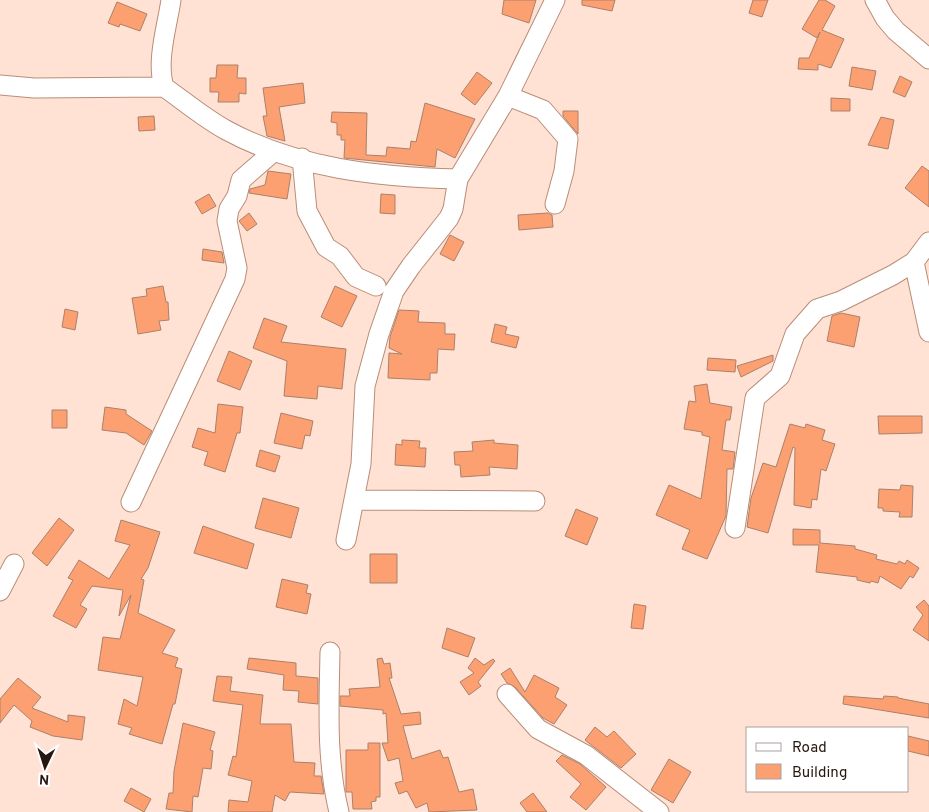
<svg xmlns="http://www.w3.org/2000/svg" width="929" height="812" viewBox="0 0 929 812" font-family="Overpass,sans-serif">
	<rect width="100%" height="100%" fill="#ffe2d4"/>
	<!-- building -->
	<path fill="#fca072" stroke="#ab806a" d="M504,0H536L529,23L502,14Z
		M582,0H615L612,11L582,5Z
		M753,0H768L762,17L749,13Z
		M819,0H825L835,6L822,30L844,39L831,68L818,64V70L798,69L799,58H809L820,32L817,38L802,29Z
		M117,2L147,14L140,31L120,24L119,27L108,23Z
		M217,65H238L237,78H246V94L239,93V102H218L219,92H210V78H216Z
		M852,67L876,71L872,90L849,86Z
		M477,72L492,83L475,105L461,94Z
		M900,76L912,82L905,97L893,92Z
		M303,83L305,103L279,107L285,141L267,136L263,116H267L263,88Z
		M831,98L850,99V111H831Z
		M425,103L475,119L455,158L437,149L435,167L344,158L345,140H341V135H337V123L331,122L332,112L367,113L366,155L386,156L387,147L410,149L411,141L416,142Z
		M563,111H578V134L563,116Z
		M154,116L155,130L139,131L138,117Z
		M881,117L894,120L888,149L868,145Z
		M922,166L929,171V207L905,188Z
		M268,171L291,174L287,199L249,193L250,189L265,185Z
		M209,194L216,206L202,214L195,202Z
		M381,194L395,195V214L380,213Z
		M249,213L257,224L247,231L239,221Z
		M548,213L552,215L553,227L519,230L518,215Z
		M450,235L464,242L454,261L440,254Z
		M203,249L222,252L224,263L202,260Z
		M163,286L166,302H168L169,320L159,321L161,330L138,334L132,298L147,296L146,289Z
		M335,286L357,296L342,327L321,317Z
		M65,309L78,312L75,330L62,327Z
		M399,310L419,311L418,322L445,323V334H455L454,350L438,349L437,373H430V380L388,378L389,353L402,354L389,348L390,337Z
		M841,313L860,317L854,347L827,341L832,316Z
		M264,318L287,326L281,342L346,349L342,389L318,386L317,399L284,396L287,361L253,348Z
		M495,324L507,327L505,334L519,337L516,348L491,342Z
		M229,351L252,361L240,390L217,381Z
		M773,355V361L741,377L737,366Z
		M708,358L736,360L735,372L707,370Z
		M707,384L710,403L732,407L730,420H726L722,450L735,452L733,469H727L726,516L707,559L682,549L690,530L656,515L669,485L701,499L710,437L702,435V432L684,429L689,401L696,402L694,386Z
		M218,404L243,407L240,433H237L225,472L204,465L208,452L192,447L198,428L215,433Z
		M105,407L126,410V414L152,431L144,445L126,433L102,430Z
		M52,410H67V428H52Z
		M281,413L313,421L310,436L305,435L302,449L274,443Z
		M878,416H922V433L879,434Z
		M790,424L805,428L806,424L825,430L822,440L835,444L826,471L821,469L817,500L812,499L811,508L794,505L795,448L793,447L768,533L747,527L751,498L763,463L776,467Z
		M402,440L420,441L419,448H426L425,467L395,465L396,444L402,445Z
		M494,440V443L518,445L517,469L489,467L490,475L461,477L460,465H455L454,452L473,451L472,442Z
		M260,450L280,456L275,472L256,466Z
		M901,485L913,486L912,517H899L900,512L883,511V508H878L879,489L900,490Z
		M263,498L299,508L291,538L255,528Z
		M576,509L598,518L587,545L565,536Z
		M59,518L74,530L47,566L32,553Z
		M121,520L160,532L148,568L141,579L144,580L138,613L175,630L162,653L178,658L175,667L182,669L175,704H173L162,744L129,734L132,728L118,724L124,699L137,706L143,677L98,670L103,637L120,639L131,595L119,616L123,590L92,586L80,605L87,609L76,628L53,616L73,580L68,578L79,560L109,579L130,545L115,541Z
		M203,526L254,544L247,569L194,553Z
		M793,529L820,530V543L855,546V549L877,555L876,559L897,564L899,561L905,564L907,560L919,568L913,578L910,576L901,589L880,576L878,583L871,581L870,583L857,580V577L816,572L819,545H793Z
		M370,554H397V583H370Z
		M282,579L308,585L306,593L311,594L307,614L276,607Z
		M924,600L929,606V641L913,630L923,615L916,607Z
		M634,604L646,606L643,629L631,628Z
		M447,628L475,638L468,657L442,648Z
		M249,658L296,663V676L318,678V704L298,702L299,691L283,690L284,675L247,669Z
		M382,658L384,664L390,663L392,678H389L401,714L420,712L421,724L403,726L412,759L440,750L443,758L448,757L459,792L473,789L477,810L429,812L427,803L416,808L407,791L399,794L395,783L403,781L399,758L388,761L382,743H388L386,713L383,714V710L340,706V696H350L349,689L380,687L377,659Z
		M475,658L484,665L493,659L495,661L478,682L481,686L469,695L460,682L474,673L468,668Z
		M510,668L525,692L534,675L559,688L555,697L567,705L554,724L543,718L515,687L507,683L501,674Z
		M217,676L232,677L230,691L263,695L260,724H291L294,762L315,763L314,776H321L324,794L290,792L285,801L275,795L272,812H228L229,800L248,802L252,781L228,775L233,756L236,757L243,705L213,701Z
		M18,678L41,697L32,708L68,722V715L85,717L82,740L53,736L30,727L32,721L14,705L0,723V699Z
		M844,696L883,699L884,696L898,697V698L929,704V718L843,704Z
		M183,723L215,732L210,750L213,751L211,769L203,768L198,797L193,796L192,812L166,809L169,793H173L174,771Z
		M595,727L607,737L614,731L636,754L621,768L585,740Z
		M908,736L929,741V756L908,751Z
		M368,743H380V797H376V801L371,802L372,809H353L352,792H346V750H368Z
		M562,755L580,764L606,787L586,810L570,797L581,784L556,761Z
		M669,759L691,772L673,803L651,790Z
		M131,788L151,799L144,812L124,801Z
		M533,793L547,812H527L520,803Z"/>
	<g fill="none" stroke-linecap="round" stroke-linejoin="round">
		<!-- minor casing -->
		<g stroke="#b98d77" stroke-width="21">
			<path id="minor" d="M171,0C167,27 156,61 164,87C184,101 204,118 226,130C298,169 378,177 458,179
				M875,0L885,18L896,31L929,59
				M0,85L34,88L164,87
				M508,96L543,110L568,139L564,171L555,204
				M302,158L307,211L326,247L340,256L356,277L376,286
				M914,262L929,332
				M356,500L535,501
				M131,502L235,279L237,268L227,221L229,209L237,196L241,180L273,152
				M735,528L755,398L780,376L795,334L817,309L841,301L893,275L914,262L929,242
				M346,540L361,464L365,386L379,334L394,291L411,266L449,218L453,209L458,179L508,96L555,0
				M0,591L14,564
				M330,652C329,707 326,759 339,812
				M507,694L538,729L586,755L659,812"/>
		</g>
		<!-- minor -->
		<use href="#minor" stroke="#fff" stroke-width="19"/>
	</g>
	<!-- legend -->
	<rect x="746" y="727" width="162" height="65" fill="#ffffff" stroke="#a9a29f"/>
	<rect x="756" y="743" width="25" height="8" fill="#ffffff" stroke="#a9a29f"/>
	<text x="792" y="752" font-size="15" fill="#27170e">Road</text>
	<rect x="756" y="764" width="25" height="15" fill="#fca072" stroke="#a9a29f"/>
	<text x="792" y="777" font-size="15" fill="#27170e">Building</text>
	<!-- north arrow -->
	<g transform="translate(45 767) rotate(184)" stroke="#ffffff" stroke-width="4" paint-order="stroke">
	<path d="M0-4L9 19L0 12L-9 19Z" fill="#27170e"/>
	<text y="-8" font-size="14" font-weight="bold" text-anchor="middle" fill="#27170e">N</text>
	</g>
</svg>
